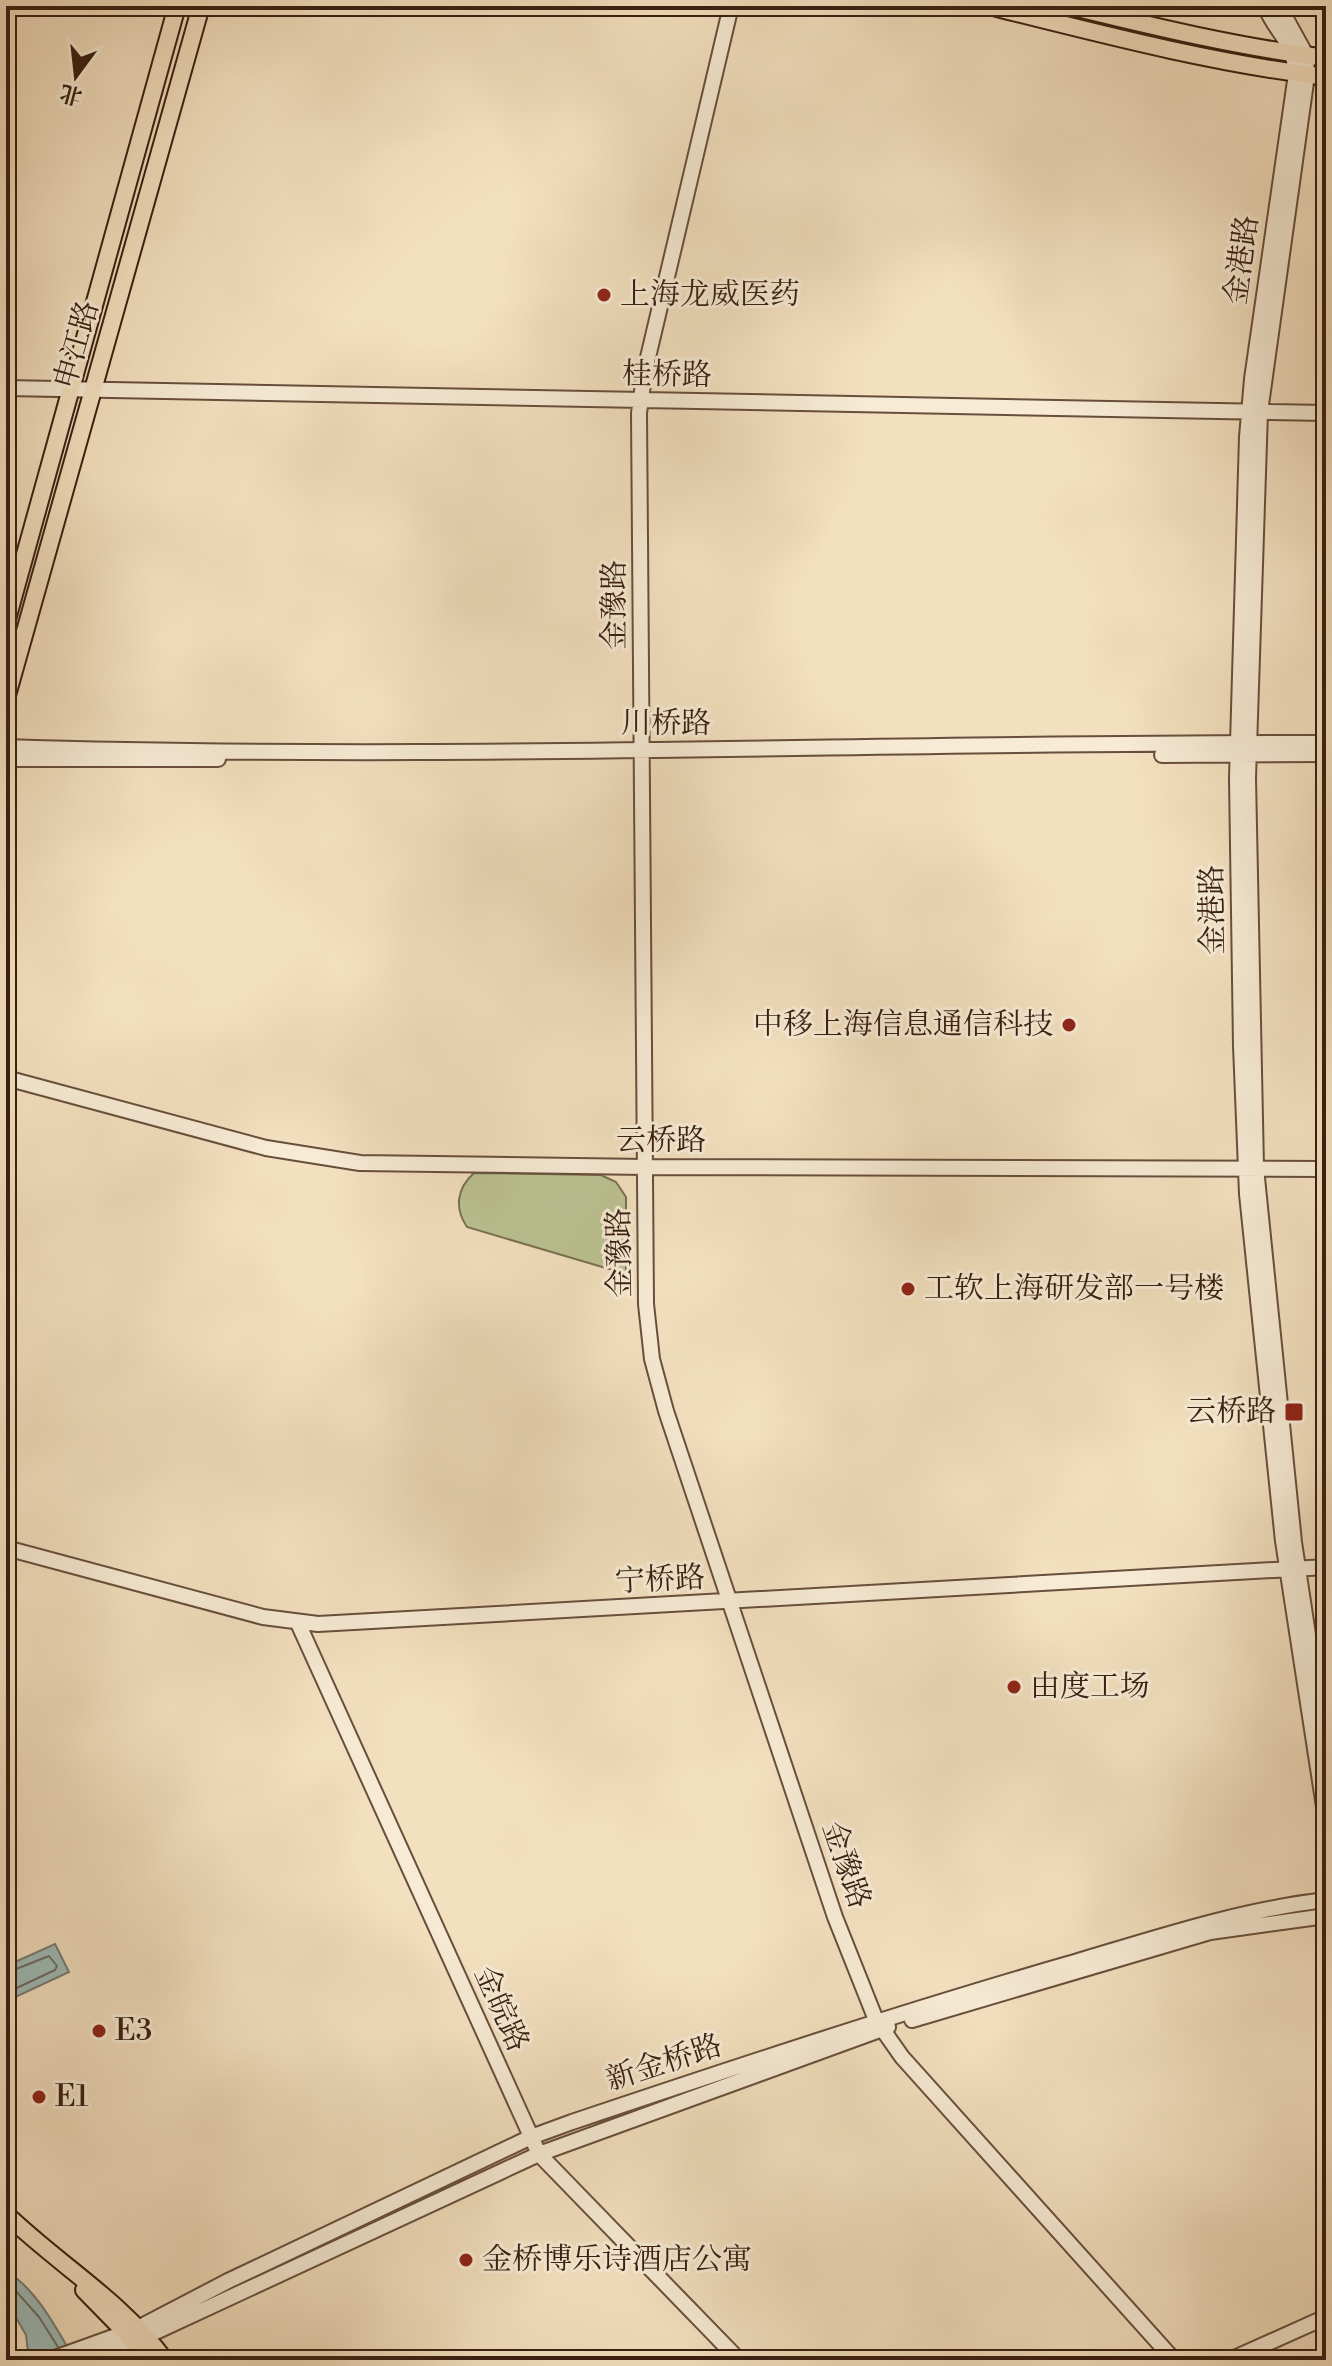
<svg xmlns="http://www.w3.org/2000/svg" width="1332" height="2366" viewBox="0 0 1332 2366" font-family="'Libre Bodoni','Noto Serif SC',serif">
	<rect width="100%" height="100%" fill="#f3e0bf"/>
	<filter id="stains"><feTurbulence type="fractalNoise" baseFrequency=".0025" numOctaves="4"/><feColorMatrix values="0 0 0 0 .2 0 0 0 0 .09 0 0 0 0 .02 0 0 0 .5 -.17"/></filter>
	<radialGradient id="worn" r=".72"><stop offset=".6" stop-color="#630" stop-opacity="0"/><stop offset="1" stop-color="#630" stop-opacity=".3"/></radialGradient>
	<!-- green -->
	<path fill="#bbc291" stroke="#7a7051" stroke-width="2" d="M474,1173L601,1175L616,1182L626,1197V1274L467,1227C454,1208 457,1188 474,1173Z"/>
	<!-- water -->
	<path fill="#9dbbb8" stroke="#757c75" stroke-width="2" d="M55,1944L69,1972L7,2001L6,1966Z
		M6,2271C37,2289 57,2330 75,2360H29L26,2335L6,2300Z"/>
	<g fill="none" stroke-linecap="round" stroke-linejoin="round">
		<!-- shore -->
		<path stroke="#6b6c64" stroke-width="2" d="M6,1973L49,1956L57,1966L55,1970L6,1993
			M6,2280L39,2317L58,2347"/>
		<!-- minor casing -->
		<g stroke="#684e3c" stroke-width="18">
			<path id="minor" d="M731,6L645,370L639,413L646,1304L652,1359L666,1411L835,1917L876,2020L902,2057L1174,2360
				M1265,6C1277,35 1293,39 1296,74L1252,379L1247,437L1237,778L1241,1046L1247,1194L1283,1541L1326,1820
				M1279,6L1306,55L1307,75L1260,412L1248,778L1256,1168L1294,1542L1326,1754
				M6,388L1326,413
				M6,747C446,761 886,742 1326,743
				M1162,755L1326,754
				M6,759H218
				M6,1078L266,1148L360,1163L645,1167L1326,1169
				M6,1548L263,1617L318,1624L1326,1567
				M298,1623L539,2154L739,2360
				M912,2020L1210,1932L1326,1916
				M49,2360L138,2328L228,2281L531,2137L572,2122C736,2067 901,2012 1068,1964C1153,1939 1238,1910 1326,1900
				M81,2360L132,2343L539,2154L888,2027
				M1230,2360L1326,2317"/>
		</g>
		<!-- major casing -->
		<g stroke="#391e11" stroke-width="20">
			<path id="major" d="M989,6C1101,34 1211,63 1326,77
				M1069,6C1155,27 1239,47 1326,58
				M6,623L177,6
				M6,699L201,6
				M6,2214C60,2266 119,2299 165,2360
				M84,2290L125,2332L147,2360"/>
		</g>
		<!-- minor -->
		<use href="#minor" stroke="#f7ebd5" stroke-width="14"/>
		<!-- major -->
		<use href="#major" stroke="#f3e0bf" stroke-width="16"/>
	</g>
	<!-- markers -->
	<g fill="#8f2418" stroke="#f7ebd5" stroke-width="3">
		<circle cx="604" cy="295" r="8"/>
		<circle cx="1069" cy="1025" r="8"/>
		<circle cx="908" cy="1289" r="8"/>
		<rect x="1284" y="1402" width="20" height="20" rx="4"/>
		<circle cx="1014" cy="1687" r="8"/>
		<circle cx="99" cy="2031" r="8"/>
		<circle cx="39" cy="2097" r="8"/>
		<circle cx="466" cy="2260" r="8"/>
	</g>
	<g text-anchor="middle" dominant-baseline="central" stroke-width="6" stroke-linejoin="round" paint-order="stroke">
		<!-- street labels -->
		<g font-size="30" fill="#391e11" stroke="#f7ebd5">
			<text transform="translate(1242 260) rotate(-82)">金港路</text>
			<text transform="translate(77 345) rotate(-74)">申江路</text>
			<text transform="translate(667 375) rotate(1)">桂桥路</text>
			<text transform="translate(615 605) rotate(-90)">金豫路</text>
			<text x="666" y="724">川桥路</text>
			<text transform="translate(1213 910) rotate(-91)">金港路</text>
			<text x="661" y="1141">云桥路</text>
			<text transform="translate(620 1253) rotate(-91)">金豫路</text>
			<text transform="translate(660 1580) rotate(-3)">宁桥路</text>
			<text transform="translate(846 1865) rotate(71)">金豫路</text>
			<text transform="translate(501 2009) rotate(66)">金皖路</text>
			<text transform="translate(664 2063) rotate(-18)">新金桥路</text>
		</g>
		<!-- poi labels -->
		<g font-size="30" fill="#391e11" stroke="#f7ebd5" text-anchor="start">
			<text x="620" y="295">上海龙威医药</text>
			<text x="1053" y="1025" text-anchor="end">中移上海信息通信科技</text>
			<text x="924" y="1289">工软上海研发部一号楼</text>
			<text x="1276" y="1412" text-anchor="end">云桥路</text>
			<text x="1030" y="1687">由度工场</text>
			<text x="115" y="2031">E3</text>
			<text x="55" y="2097">E1</text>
			<text x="482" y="2260">金桥博乐诗酒店公寓</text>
		</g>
	</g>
	<!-- margin -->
	<rect width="1332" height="2366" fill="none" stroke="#f3e0bf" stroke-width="32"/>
	<rect x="8" y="8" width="1316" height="2350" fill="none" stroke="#391e11" stroke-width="4"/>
	<rect x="16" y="16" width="1300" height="2334" fill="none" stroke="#391e11" stroke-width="2"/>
	<!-- north arrow -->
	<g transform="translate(76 76) rotate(195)" stroke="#f7ebd5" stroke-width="6" paint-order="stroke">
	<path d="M0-6L14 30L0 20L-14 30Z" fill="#391e11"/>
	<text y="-12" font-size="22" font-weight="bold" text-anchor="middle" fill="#391e11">北</text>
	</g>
	<rect width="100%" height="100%" filter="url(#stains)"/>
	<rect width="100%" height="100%" fill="url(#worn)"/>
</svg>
